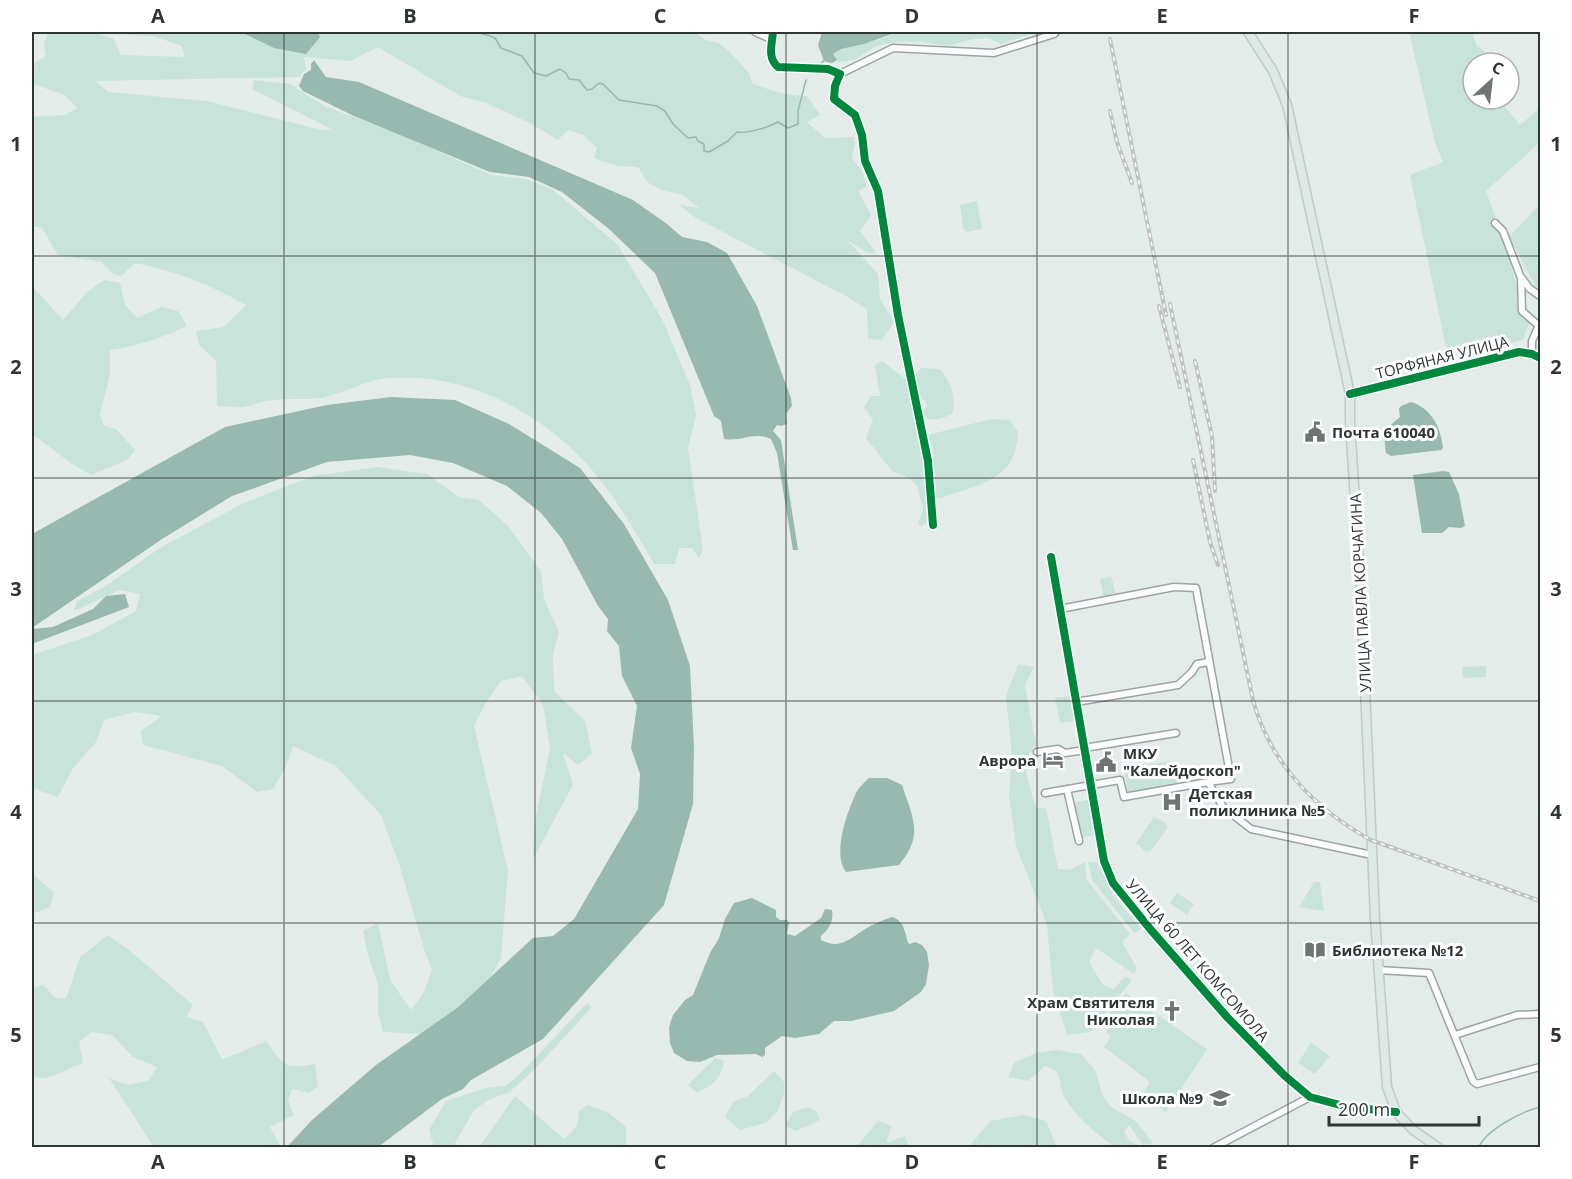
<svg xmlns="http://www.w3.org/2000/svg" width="1572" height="1179" viewBox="0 0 1572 1179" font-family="'Open Sans',sans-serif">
	<rect width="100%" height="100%" fill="#e4ece9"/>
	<!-- green -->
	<path fill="#c7e3da" d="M48,32H89L113,38L121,55L185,57L182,46L153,36L128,35L123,32H693L706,40L719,43L729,51L749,73L752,83C771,91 786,96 807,96L820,115L807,122L825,138L853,137L855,143L852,158L863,173L867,187L858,191L871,215L860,231L877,254L866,252L847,240L878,274L880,299L894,322L882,340L868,339L867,310L850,298L696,218L679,205L699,208L683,195L662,190L647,182L638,167L617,166L594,158L597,148L583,135L568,130L558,140L530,123L486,103L460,96L378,47L350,61L304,57L306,69L299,77L95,81L109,92L206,101L321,130L331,129L252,89L254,80L290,84L324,106L397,133L491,175L526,179L552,189L618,245L663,321L690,385L696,415L688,449L703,549L699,558L692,548H679L675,564H654C634,529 612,491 585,462C535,409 464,373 390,378C366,379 344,394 320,398C306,400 290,398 275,400C264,400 254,405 244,407C235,408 225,406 217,406L216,361L199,345L196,331L224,327L246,305C211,285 176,271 135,263L121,276L114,274L101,262L58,255L42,228L32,226V117L65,115L77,108L65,95L33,84L35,62L46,56L44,44Z
		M897,32H1037L1001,44L988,38L973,39L947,46L921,42L901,41L876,46L854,60L838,62L833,54L841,49L881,39Z
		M1409,32H1472L1477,46L1501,63H1473V99H1506L1502,103L1520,125L1540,108V142L1486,191L1501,233L1529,324L1523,340L1448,357L1410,175L1443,162L1435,143Z
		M977,201L982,229L967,232L963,228L960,205Z
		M1540,204V285L1536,287L1509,237Z
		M104,280L120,283L125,305L137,318L162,307L178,311L187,326C162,338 137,346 110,350V375L100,414L104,426L116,429L135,450L127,460L91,475L71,463L32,434V286L63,320L87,292Z
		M882,361L908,381C916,428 930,475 926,523L922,526L918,524L923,509L917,486L909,478L892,471L866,438L873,420L864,407L871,396H880L875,365Z
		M921,368L940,369C951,383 957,396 952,414C941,419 929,424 921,412L928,406L917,390L915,376Z
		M991,419L1010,420L1018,432C1017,443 1016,455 1009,464C993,485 960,491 936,499L933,449L928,435Z
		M377,467L427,474L459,497L479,500L508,526L541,572L544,599L559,632L553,654L554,691L585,721L592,753L578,765L563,753L573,785L533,859L535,821L550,748L543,705L522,676L501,681L487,701L474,726L508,871L501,958L489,980L457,1008L422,1034L383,1032L378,1012V985L368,955L363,931L378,923L390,980L411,1010L424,992L432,970L425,952L399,864L381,815L336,766L293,746L286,766L273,789L257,792L222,766L143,745L141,731L162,716L135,712L104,720L96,742L73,768L58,797L32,788V655L92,635L136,611L140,594L120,590L74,611L76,602L107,585L163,546L244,503L313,476Z
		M1111,576L1116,595L1104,598L1100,579Z
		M1018,664L1034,667L1025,685L1036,745L1023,762L1036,808H1046L1058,869L1069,870L1085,862L1087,880L1130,934L1122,942L1137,968L1134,974L1096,948L1089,962L1103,985L1114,989L1125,976L1132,980L1090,1032L1067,1035L1053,991L1047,925L1016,846L1009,795L1012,756L1006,696Z
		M1486,666V677L1463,678L1462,667Z
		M1070,696L1076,721L1060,723L1055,698Z
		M1172,761L1179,786L1128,793L1124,768Z
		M1088,800L1095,835L1080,838L1072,803Z
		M1154,817L1166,823L1167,828L1152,850L1146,852L1136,843Z
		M1088,862H1097L1113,895L1141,929L1134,933L1092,880Z
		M32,873L54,893L50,907L32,914Z
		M1314,882H1320L1324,911L1299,907Z
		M1177,893L1194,904L1187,915L1170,903Z
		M108,935L129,950L193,1005L186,1017L203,1022L222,1059L234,1055L266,1041C285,1066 283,1070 315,1064L318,1086L309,1093L292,1089L288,1101L294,1115L270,1127L279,1144L275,1148L154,1147L109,1078L128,1085L148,1081L157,1067L133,1057L112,1035L91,1032L79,1042L83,1063C73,1066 49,1080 40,1078C37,1078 34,1075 32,1073V990L43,984L55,998L66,999L80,957Z
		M1126,993L1207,1049L1166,1112L1142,1095L1150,1082L1104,1047L1111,1037L1106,1032L1114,1021L1107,1016Z
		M587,1003L592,1007L536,1068L514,1088L510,1092L490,1099L474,1110L454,1145L434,1147L429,1130L446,1101L486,1088L505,1086L517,1077Z
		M1311,1043L1330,1056L1315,1074L1298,1063Z
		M1057,1050L1081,1054L1095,1070L1103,1096L1111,1107L1136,1121L1153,1143L1143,1145L1129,1125L1124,1131L1129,1141L1143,1147H1115C1097,1134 1076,1118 1065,1098C1056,1083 1067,1073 1045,1066L1028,1081L1008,1077L1014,1063L1036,1053Z
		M715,1058L724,1061C721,1079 713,1085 697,1093L688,1085Z
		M774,1071L784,1082V1094L778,1110L766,1123L740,1130L725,1117L733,1102L748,1096Z
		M515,1096L564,1139C575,1131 579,1124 579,1111L588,1105L609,1113L626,1127V1147H479Z
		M809,1107L817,1112L820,1120L796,1131L785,1126L793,1112Z
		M1023,1115L1046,1121L1057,1147H969L990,1121Z
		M878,1121L892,1126L886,1143L905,1136L909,1147H856Z"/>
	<!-- water -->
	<path fill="#98b9b0" d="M241,32H318L320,37L306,54L274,48Z
		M822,32H897L864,44L841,49L833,54L837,60L832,63L824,61L818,45Z
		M314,60L326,77L359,82L633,200L667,224L682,237L707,242L727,253L757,306L791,398L792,406L786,414L787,424L781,426L777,425L773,431L781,440L798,550H793L777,453L771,439C753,431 742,442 724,439L721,421L714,416L655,273L609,229L562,192L529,177L490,172L354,116L303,91L299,86L304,74L311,70V64Z
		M391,397L455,400L509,424L580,468L624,524L668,600L690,666L694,747L693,804L664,905L543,1039L471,1080L463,1089L442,1099L378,1147H287L312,1120L376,1065L457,1008L533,938L553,936L574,919L638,809L640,774L631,748L637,706L622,676L619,646L607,631L608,619L598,606L562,539L541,513L507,486L453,463L410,455L327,462L232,496L162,539L32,628V534L225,427L327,405Z
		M1411,402C1431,408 1441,427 1443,448L1441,450L1391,456L1386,453C1383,433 1385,429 1400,417L1399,409L1401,406Z
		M1443,471L1449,472L1459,494L1465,526L1461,528L1449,527L1442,533H1422L1413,475Z
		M125,594L129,607L32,644V629L53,627L93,609L106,596Z
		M869,778H887L902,785C913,818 924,836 899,865L846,872C832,853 847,813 856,793C859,787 864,783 869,778Z
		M752,898L776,910V917L780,920H787L789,923L787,934L795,936L821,918L825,909L832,910C834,921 829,929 821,936V940C841,950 849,939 865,929C873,924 883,920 892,917C904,921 905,931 908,943L910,944L915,942L922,945L927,952L929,965L926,984L921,992L894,1011L851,1021H834L819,1034L795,1038L782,1036L765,1048V1055L762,1057L756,1054L717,1055L700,1062L687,1061L674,1053L670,1043L669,1027L673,1015L685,1000L693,995L710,953L719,938L725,919L734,903Z"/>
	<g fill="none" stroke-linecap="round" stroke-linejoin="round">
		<!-- stream -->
		<path stroke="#98b9b0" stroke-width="1.5" d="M476,32L490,36L495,38L501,48L522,56L534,73L546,76L560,69L566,73L569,79L579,80L587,90L592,89L599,83L603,84L619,100L657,106L665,111L673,124L688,138L696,137L698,141L704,144V151L709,152L728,141L737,132C747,134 769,127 778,122L788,128L798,124V111L806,80
			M820,65L824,60
			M1478,1148C1487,1129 1521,1112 1540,1107"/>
		<!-- minor casing -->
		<g stroke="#9da3a1" stroke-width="9">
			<path id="minor" d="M755,32L773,40
				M773,32C772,44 767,58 778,67L828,69L840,74L835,86L834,99L855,115L862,135L865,161L878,191L898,315L928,461L933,525
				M840,74L893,48L994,53L1054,34L1056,32
				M1495,223L1503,231L1521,278L1522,311L1538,325
				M1522,278L1529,288L1540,296
				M1532,354V341L1540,323
				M1350,394L1519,352L1532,354L1540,358
				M1051,557L1104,861L1113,883L1151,930L1227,1017L1285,1076L1310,1097L1348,1107L1396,1112
				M1060,609L1174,587L1196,588L1231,779L1208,782L1223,807L1251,829L1372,855
				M1076,702L1178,685L1192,672L1197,664L1209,662
				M1084,748L1176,733
				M1037,752L1058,749L1065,753L1085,750
				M1067,789L1079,841
				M1045,793L1120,780L1124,797L1208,782
				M1378,970L1429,973L1473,1081L1477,1084L1540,1067
				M1455,1035L1517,1015L1540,1014
				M1213,1148L1310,1097"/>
		</g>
		<!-- major casing -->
		<g stroke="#c4c8c6" stroke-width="11">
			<path id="major" d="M1248,32L1273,71L1287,105L1350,394V422L1361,596L1375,918L1387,1087L1396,1112L1413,1130L1439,1148"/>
		</g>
		<!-- minor -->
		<use href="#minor" stroke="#fbfcfc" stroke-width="6"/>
		<!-- major -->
		<use href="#major" stroke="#dce9e6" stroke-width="8"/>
		<!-- rail casing -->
		<g stroke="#c0c2c2" stroke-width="4">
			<path id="rail" d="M1110,39L1166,315
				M1110,111L1117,142L1132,183
				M1170,304L1253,700C1270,763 1315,809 1371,840L1540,901
				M1159,306L1180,387
				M1195,361L1212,436L1215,491
				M1193,460L1210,542L1218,565"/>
		</g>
		<!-- rail -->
		<use href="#rail" stroke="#fff" stroke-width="1.5" stroke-dasharray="4.5" stroke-linecap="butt"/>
		<!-- cycleway casing -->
		<g stroke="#fff" stroke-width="11">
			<path id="cycleway" d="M773,32C772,44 767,58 778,67L828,69L840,74L835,86L834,99L855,115L862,135L865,161L878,191L898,315L928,461L933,525
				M1350,394L1519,352L1532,354L1540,358
				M1051,557L1104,861L1113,883L1151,930L1227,1017L1285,1076L1310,1097L1348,1107L1396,1112"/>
		</g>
		<!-- cycleway -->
		<use href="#cycleway" stroke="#00873e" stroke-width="8"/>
	</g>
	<!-- grid -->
	<path fill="none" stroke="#2f3533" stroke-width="1.5" stroke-opacity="0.55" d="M284,32V1148M535,32V1148M786,32V1148M1037,32V1148M1288,32V1148M32,256H1540M32,478H1540M32,701H1540M32,923H1540"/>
	<!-- icons -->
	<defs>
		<g id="civic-bare" transform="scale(1.62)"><path d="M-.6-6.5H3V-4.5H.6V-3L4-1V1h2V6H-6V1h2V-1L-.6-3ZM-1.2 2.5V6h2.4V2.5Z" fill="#6e7573" stroke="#fff" stroke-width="2.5" paint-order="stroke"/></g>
		<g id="hotel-bare" transform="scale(1.62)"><path d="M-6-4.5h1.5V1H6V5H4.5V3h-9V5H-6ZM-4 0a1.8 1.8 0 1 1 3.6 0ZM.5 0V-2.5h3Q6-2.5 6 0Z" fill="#6e7573" stroke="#fff" stroke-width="2.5" paint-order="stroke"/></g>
		<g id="hospital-bare" transform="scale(1.62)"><path d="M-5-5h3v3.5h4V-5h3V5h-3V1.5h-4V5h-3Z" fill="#6e7573" stroke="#fff" stroke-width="2.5" paint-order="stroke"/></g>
		<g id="library-bare" transform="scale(1.62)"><path d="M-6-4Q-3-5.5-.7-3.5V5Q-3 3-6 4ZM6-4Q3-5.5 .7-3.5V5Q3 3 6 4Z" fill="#6e7573" stroke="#fff" stroke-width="2.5" paint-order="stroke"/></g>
		<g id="church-bare" transform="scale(1.62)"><path d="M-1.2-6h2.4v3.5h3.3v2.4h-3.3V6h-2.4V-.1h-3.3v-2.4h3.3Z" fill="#6e7573" stroke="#fff" stroke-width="2.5" paint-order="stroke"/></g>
		<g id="school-bare" transform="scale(1.62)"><path d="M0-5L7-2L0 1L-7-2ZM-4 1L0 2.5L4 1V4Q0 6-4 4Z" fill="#6e7573" stroke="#fff" stroke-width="2.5" paint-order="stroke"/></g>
	</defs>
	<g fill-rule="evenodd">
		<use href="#civic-bare" x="1315" y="432"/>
		<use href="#hotel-bare" x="1053" y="760"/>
		<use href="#civic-bare" x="1106" y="762"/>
		<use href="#hospital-bare" x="1172" y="802"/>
		<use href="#library-bare" x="1315" y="950"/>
		<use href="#church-bare" x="1172" y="1011"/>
		<use href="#school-bare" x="1220" y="1098"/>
	</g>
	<g text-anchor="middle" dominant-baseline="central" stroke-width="6" stroke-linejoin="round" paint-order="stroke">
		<!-- street labels -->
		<g font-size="15" fill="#2f3533" stroke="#fff">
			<text transform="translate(1442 357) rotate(-14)">ТОРФЯНАЯ УЛИЦА</text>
			<text transform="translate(1360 593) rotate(-93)">УЛИЦА ПАВЛА КОРЧАГИНА</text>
			<text transform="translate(1198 960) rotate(49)">УЛИЦА 60 ЛЕТ КОМСОМОЛА</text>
		</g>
		<!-- poi labels -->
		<g font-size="15" font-weight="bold" fill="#2f3533" stroke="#fff" text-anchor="start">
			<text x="1332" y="432">Почта 610040</text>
			<text x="1123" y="753">МКУ<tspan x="1123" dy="17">"Калейдоскоп"</tspan></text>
			<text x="1036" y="760" text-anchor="end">Аврора</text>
			<text x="1189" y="793">Детская<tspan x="1189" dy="17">поликлиника №5</tspan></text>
			<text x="1332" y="950">Библиотека №12</text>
			<text x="1155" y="1002" text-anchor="end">Храм Святителя<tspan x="1155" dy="17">Николая</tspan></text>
			<text x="1203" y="1098" text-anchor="end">Школа №9</text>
		</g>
	</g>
	<!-- border -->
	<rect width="1572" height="1179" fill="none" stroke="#ffffff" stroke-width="66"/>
	<!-- north arrow -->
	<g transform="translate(1491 81) rotate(27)"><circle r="28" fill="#ffffff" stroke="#acaead" stroke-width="1.5"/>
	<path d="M0-4.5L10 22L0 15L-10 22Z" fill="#6e7573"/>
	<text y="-9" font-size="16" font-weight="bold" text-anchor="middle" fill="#2f3533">С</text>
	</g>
	<!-- scale -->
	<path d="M1329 1116v9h150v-9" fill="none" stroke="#2f3533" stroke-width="3"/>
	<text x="1338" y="1116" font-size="18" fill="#2f3533" stroke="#ffffff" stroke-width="4.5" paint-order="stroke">200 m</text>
	<rect x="33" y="33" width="1506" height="1113" fill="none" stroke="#2f3533" stroke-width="2"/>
	<g font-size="20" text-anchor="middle" font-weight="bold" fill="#2f3533">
		<text x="158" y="23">A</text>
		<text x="410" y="23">B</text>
		<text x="660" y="23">C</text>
		<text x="912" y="23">D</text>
		<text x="1162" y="23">E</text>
		<text x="1414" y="23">F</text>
		<text x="16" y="151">1</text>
		<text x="1556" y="151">1</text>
		<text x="16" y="374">2</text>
		<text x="1556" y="374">2</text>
		<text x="16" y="596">3</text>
		<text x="1556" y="596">3</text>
		<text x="16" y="819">4</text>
		<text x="1556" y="819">4</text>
		<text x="16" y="1042">5</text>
		<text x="1556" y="1042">5</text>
		<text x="158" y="1169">A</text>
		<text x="410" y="1169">B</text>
		<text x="660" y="1169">C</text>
		<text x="912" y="1169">D</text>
		<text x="1162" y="1169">E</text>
		<text x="1414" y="1169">F</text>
	</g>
</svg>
